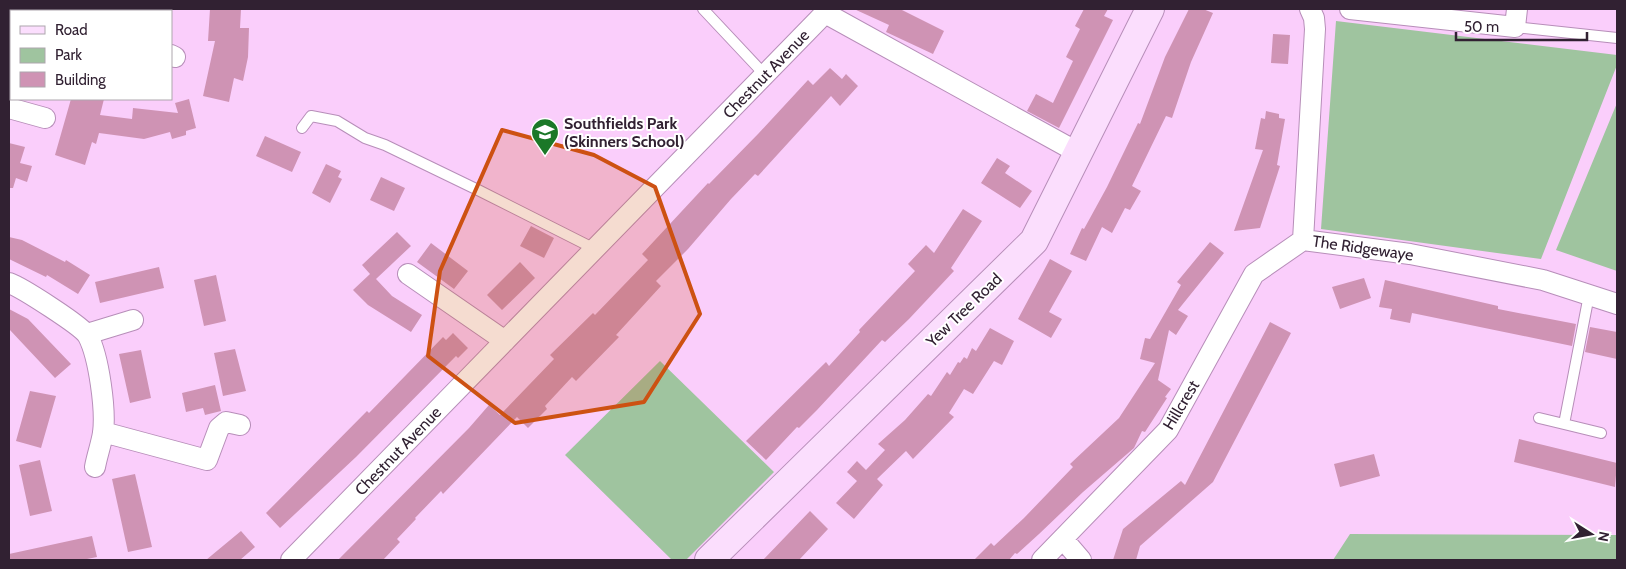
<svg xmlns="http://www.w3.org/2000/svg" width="1626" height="569" viewBox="0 0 1626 569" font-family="Cabin,sans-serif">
	<rect width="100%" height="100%" fill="#facefb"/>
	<!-- green -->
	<path fill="#9fc49f" d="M1336,21L1617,55V65L1541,259L1321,229Z
		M1617,103V271L1556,250Z
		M660,361L774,472L686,560H672L565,455Z
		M1350,534L1617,535V560H1333Z"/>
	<!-- building -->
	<path fill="#cf93b4" d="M210,9H241L240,28H249L248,57L243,81L234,78L229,102L203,96L215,41H208Z
		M854,9H900L944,31L933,54L886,32L889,25Z
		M1084,9H1108L1104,16L1113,20L1059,128L1027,111L1036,94L1053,103L1073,61L1066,57L1080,29L1075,26Z
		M1189,9H1203L1213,13L1191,62L1172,118L1166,116L1132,186L1141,191L1130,210L1125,208L1112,233L1102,227L1086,261L1070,254L1082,228L1084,229L1107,187L1138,123L1140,124L1165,57Z
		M1273,34L1290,35L1288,64L1271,63Z
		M830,68L842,79L846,74L858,86L840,106L831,96L758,176L755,174L731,199L688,249L656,281L661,286L616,335L619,337L576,381L572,377L545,406L547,409L528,428L517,417L443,494L441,491L415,518L416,519L397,539L400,542L383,560H338L469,428L489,405L500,415L554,359L550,355L593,313L595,315L648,260L642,254L708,183L709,184L758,134L808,80L813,85Z
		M71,99H104L100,115L132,119L133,108L178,113L175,103L189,99L196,128L186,131V135L172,139L170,132L144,139L99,133L96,144L92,142L85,165L55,155Z
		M1266,111L1279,114V118L1285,119L1277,165L1280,166L1260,228L1234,231L1263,150L1255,149L1261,118L1265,119Z
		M265,136L301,152L292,172L256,156Z
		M9,143L25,147L20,163L32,166L27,182L16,178L13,188H9Z
		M997,158L1010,166L1005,173L1032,191L1020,208L981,183Z
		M326,164L341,171L338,177L342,179L330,203L312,193Z
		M381,177L405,188L394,211L370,200Z
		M963,209L982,221L951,268L954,271L909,319L885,342L882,340L817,410L799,428L797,427L766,460L746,441L826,362L829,366L860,332L859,330L915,271L908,264L926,245L934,253Z
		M531,226L554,238L544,258L520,246Z
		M397,232L411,246L376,279L392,296L422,315L411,332L368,305L353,290L370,274L362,265Z
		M9,237L22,240L65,262L66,260L90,275L78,294L47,275L46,277L9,259Z
		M1210,242L1224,253L1178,310L1188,316L1176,335L1169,330L1158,380L1171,389L1165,397L1167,398L1145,432L1142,431L1134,448L1083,492L1039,534L1017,554L1015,553L1009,560H974L991,543L994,546L1024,518L1073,467L1070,464L1119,418L1155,363L1140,359L1145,338L1150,339L1181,285L1177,282Z
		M431,243L468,271L454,289L417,262Z
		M1050,259L1072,271L1049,312L1062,319L1051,338L1018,319Z
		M520,262L535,278L502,310L487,295Z
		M159,267L164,288L100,303L95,282Z
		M216,275L226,321L204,326L194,280Z
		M1364,278L1371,298L1340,309L1332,287Z
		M1385,280L1498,306V309L1576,324L1572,346L1412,313L1410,323L1390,319L1392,309L1379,307Z
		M9,309L28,319L71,364L55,378L9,329Z
		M1270,322L1291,333L1213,482L1140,546L1136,560H1113L1123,529L1181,481L1185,485Z
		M1590,327L1617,332V359L1585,352Z
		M990,328L1014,341L1002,365L994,361L973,394L964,389L949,413L954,417L913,459L906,451L877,479L883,485L854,519L836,503L857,481L847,472L857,461L866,470L885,450L878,444L905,420L928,394L931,396L947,372L950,375L958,362L960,363L964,357L967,359L972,348L976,351Z
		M453,333L468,348L458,358L456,356L356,457L280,528L266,513L367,411L369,413L443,337L446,340Z
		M235,349L246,391L223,396L214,353Z
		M141,350L151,398L130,403L119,354Z
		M215,385L221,411L205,415L203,408L186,412L182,393Z
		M30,391L56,396L41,448L16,441Z
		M1519,439L1617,463L1615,487L1514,462Z
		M1374,454L1380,476L1340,487L1334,464Z
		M40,460L52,511L30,516L19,465Z
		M135,474L152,547L128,552L112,479Z
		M810,511L828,529L799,560H763Z
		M241,531L255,547L240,560H206Z
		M92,536L97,557L82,560H9V554Z"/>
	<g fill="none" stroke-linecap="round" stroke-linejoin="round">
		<!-- lane casing -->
		<g stroke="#b78eb9" stroke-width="12">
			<path id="lane" d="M703,9L765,75
				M1515,27L1617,38
				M302,128L311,116L337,121L365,138L385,145L478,190L595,249
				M1589,295L1564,424L1601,433
				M1539,418L1564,424"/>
		</g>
		<!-- street casing -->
		<g stroke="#b78eb9" stroke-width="22">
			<path id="street" d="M33,9L40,11
				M1310,9L1314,18L1315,29L1303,240L1410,254L1543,280L1617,304
				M1350,9L1515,27L1517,9
				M171,55L175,57
				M9,108L45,118
				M408,274L505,341
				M9,283C21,287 82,326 88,336C99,357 106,410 103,433C101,445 97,456 95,467
				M87,334L133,320
				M103,432L207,460L219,428L226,422L240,425
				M1063,539L1081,560
				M291,560L825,13L1077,152
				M1042,560L1168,430L1254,274L1303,240"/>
		</g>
		<!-- secondary casing -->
		<g stroke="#b78eb9" stroke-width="30">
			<path id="secondary" d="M709,560L1034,241L1150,9"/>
		</g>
		<!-- lane -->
		<use href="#lane" stroke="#fff" stroke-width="10"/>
		<!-- street -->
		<use href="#street" stroke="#fff" stroke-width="20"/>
		<!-- secondary -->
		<use href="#secondary" stroke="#fbdefd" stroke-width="28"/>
	</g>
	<!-- marked area -->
	<path fill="#cd5112" fill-opacity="0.2" stroke="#cd5112" stroke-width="4" stroke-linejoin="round" d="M502,130L594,155L655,187L700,314L644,402L515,423L428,356L440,271Z"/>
	<!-- icons -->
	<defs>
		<g id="school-pin" transform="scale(1.4375)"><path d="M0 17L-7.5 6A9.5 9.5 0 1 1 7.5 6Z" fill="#1b7828" stroke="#fff"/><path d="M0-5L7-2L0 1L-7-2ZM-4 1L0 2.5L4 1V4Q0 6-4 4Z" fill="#fff"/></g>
	</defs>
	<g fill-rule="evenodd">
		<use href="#school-pin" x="545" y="132"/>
	</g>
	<g text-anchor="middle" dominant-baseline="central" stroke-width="4" stroke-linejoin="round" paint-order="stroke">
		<!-- street labels -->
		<g font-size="16" fill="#312132" stroke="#fff">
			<text transform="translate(766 74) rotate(-46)">Chestnut Avenue</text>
			<text transform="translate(1363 248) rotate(8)">The Ridgewaye</text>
			<text transform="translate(964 310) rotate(-44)">Yew Tree Road</text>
			<text transform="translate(1181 405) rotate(-59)">Hillcrest</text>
			<text transform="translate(398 451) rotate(-46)">Chestnut Avenue</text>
		</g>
		<!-- poi labels -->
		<g font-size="16" font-weight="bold" fill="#312132" stroke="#fff" text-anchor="start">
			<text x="564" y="123">Southfields Park<tspan x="564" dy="18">(Skinners School)</tspan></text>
		</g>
	</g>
	<!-- border -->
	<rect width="1626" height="569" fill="none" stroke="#312132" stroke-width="20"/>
	<!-- legend -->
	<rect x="10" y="10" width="162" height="90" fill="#ffffff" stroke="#ada6ad"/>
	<rect x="20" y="26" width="25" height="8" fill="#fbdefd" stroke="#ada6ad"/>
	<text x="55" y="35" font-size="15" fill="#312132">Road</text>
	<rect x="20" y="48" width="25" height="15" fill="#9fc49f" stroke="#ada6ad"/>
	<text x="55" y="60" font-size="15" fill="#312132">Park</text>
	<rect x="20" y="72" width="25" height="15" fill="#cf93b4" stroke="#ada6ad"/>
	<text x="55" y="85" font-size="15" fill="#312132">Building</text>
	<!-- north arrow -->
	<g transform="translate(1591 534) rotate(101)" stroke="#ffffff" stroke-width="4" paint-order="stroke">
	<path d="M0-4L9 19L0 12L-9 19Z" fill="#312132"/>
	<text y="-8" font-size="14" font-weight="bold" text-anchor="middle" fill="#312132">N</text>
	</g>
	<!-- scale -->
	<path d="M1456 32v8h131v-8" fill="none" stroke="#312132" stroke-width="2.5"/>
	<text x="1464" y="32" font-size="15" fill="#312132" stroke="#ffffff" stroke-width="4" paint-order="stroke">50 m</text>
</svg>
